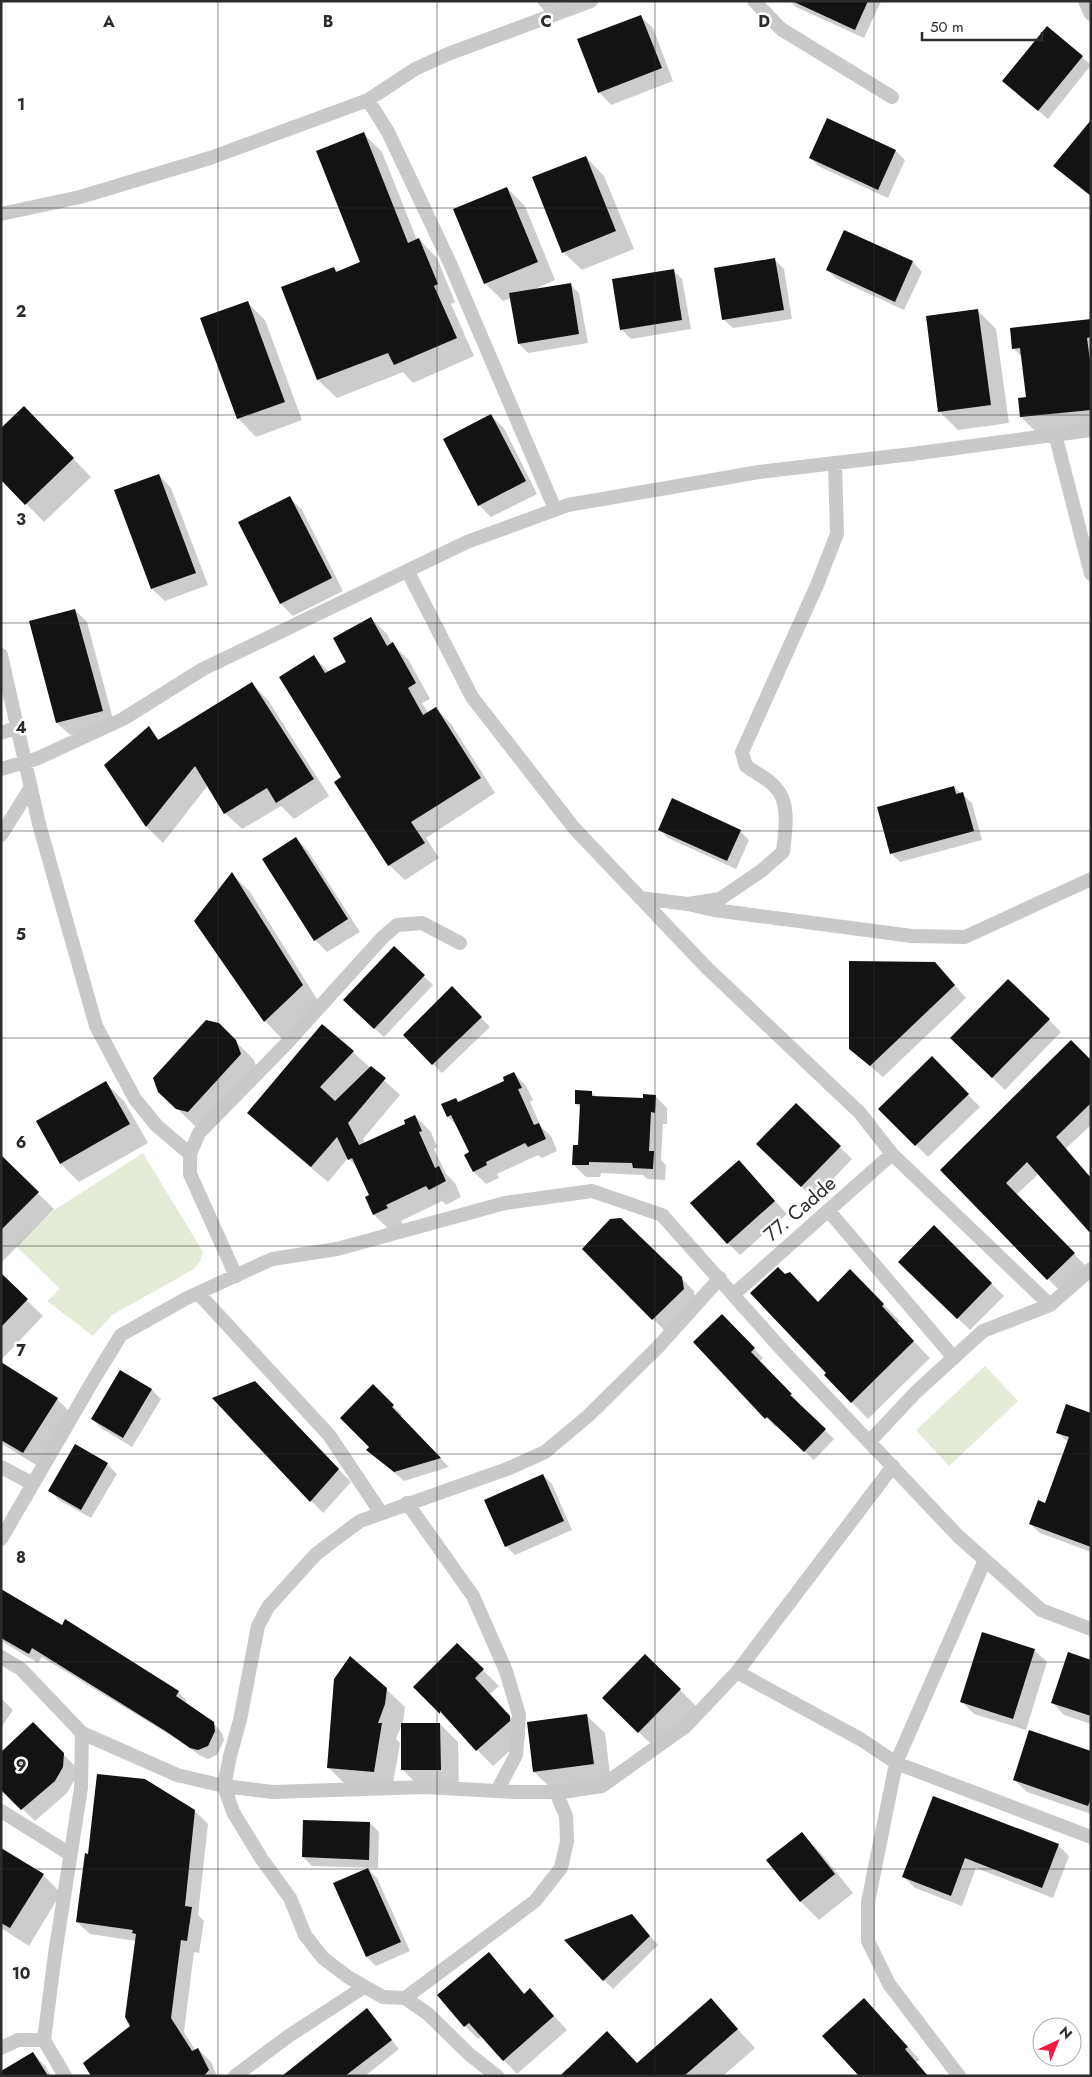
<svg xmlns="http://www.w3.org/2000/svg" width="1092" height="2077" viewBox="0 0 1092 2077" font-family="Jost,sans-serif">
	<rect width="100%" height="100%" fill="#fff"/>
	<!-- green -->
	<path fill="#e4ebd7" d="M143,1153L203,1252L200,1261L194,1269L112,1315L93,1336L47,1301L60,1289L16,1246L53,1211Z
		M985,1366L1018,1401L949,1466L916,1430Z"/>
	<!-- shadow -->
	<path fill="#0003" d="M536,1H577L546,13Z
		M790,1H881L864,38L796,7Z
		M640,16L653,28L673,81L611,105L599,92Z
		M1047,28L1091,65L1048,119L1004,81Z
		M364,134L382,152L417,240L419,239L437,258L455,302L451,304L474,356L413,383L403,372L337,398L318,380L282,288L334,268L338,272L361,263Z
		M896,151L905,160L888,198L820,167L810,158Z
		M586,157L604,176L634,249L582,270L563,252Z
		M507,188L525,206L555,280L533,290L570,284L579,293L588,343L528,353L519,344L511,298L503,301L485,283Z
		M845,231L913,262L922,272L904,310L837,279L827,270Z
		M775,260L784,269L792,319L733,328L723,319Z
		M673,270L682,279L691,329L631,339L622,330L613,280Z
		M247,302L265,320L302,420L256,437L238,418Z
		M978,311L996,329L1009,423L958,430L940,412Z
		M1091,320V429L1039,435L1021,417L1027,399L1022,357L1013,348Z
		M24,408L91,477L44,522L1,478Z
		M491,416L504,428L537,494L491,517L479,505Z
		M159,475L171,488L208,585L165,601L152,589L116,491Z
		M290,498L302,510L343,591L293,616L281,604L240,523Z
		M75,610L87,622L114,723L70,735L57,723Z
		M371,619L387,634L392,644L408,659L430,699L422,703L428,713L436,708L451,724L495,793L426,838L439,858L405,880L389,865L343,778L314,657L329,672L347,662Z
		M252,684L268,700L329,796L294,819L281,806L242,829L225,813L208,785L163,843L147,827L106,766L148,728L160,740Z
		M954,787L972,803L982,840L900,862L891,853Z
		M659,829L740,831L749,840L736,869L668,838Z
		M296,838L308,851L360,932L327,952L315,940Z
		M232,874L250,892L320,1004L283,1040L265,1021L229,968Z
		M395,948L433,985L384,1037L354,1010Z
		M947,976L966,998L883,1077L850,1049Z
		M1008,980L1061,1032L1005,1090L952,1038Z
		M452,988L490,1027L442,1073L404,1035Z
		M218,1024L254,1060L258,1073L196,1127L159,1091Z
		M353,1052L400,1095L363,1139L365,1143L407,1124L415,1116L431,1132L437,1147L434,1149L446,1174L455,1183L461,1197L446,1205L442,1201L401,1221L403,1224L390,1230L374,1215L367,1198L371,1196L359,1169L348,1158L328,1182L265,1129L249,1113Z
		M932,1058L980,1107L928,1157L880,1109Z
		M1091,1062V1125L1016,1195L1085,1265L1059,1290L941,1170Z
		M514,1073L526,1086L533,1100L530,1102L541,1127L551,1136L557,1151L542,1158L538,1155L497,1174L499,1178L486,1184L474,1172L471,1153L458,1127L448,1117L443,1105L456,1099L459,1103L506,1081Z
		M106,1083L124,1101L148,1143L79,1182L61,1164L37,1122Z
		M591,1092L597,1097L644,1100L655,1096L667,1108V1124H663L661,1160L666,1165L665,1180L647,1179L643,1175L601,1173L600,1177H586L574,1165L579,1147L581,1108L576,1104Z
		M796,1104L852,1159L814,1199L758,1144Z
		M739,1161L787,1214L740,1255L728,1243Z
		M6,1162L54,1209L1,1263V1167Z
		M621,1219L694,1291L695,1302L665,1331L584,1249Z
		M934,1227L1004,1296L970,1330L900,1262Z
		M850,1271L900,1321L897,1324L930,1358L868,1419L826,1376L828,1373L818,1303Z
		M1,1275L43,1316L1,1360Z
		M722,1316L763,1358L759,1362L800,1404L798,1405L834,1439L814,1460L777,1426L775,1427L694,1342Z
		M120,1371L152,1390L161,1399L132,1447L101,1428L92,1419Z
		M1,1372L57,1399L69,1411L36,1465L1,1443Z
		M373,1386L402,1415L400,1417L449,1467L404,1481L368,1450L371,1447Z
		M267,1395L351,1482L323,1513L214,1399Z
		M1091,1414V1552L1040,1533L1030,1524L1045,1504L1068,1442L1057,1432Z
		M75,1446L107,1464L117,1474L91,1518L59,1500L49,1490Z
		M543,1475L552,1484L572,1530L515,1555L506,1546Z
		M1,1590L178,1692L187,1701L185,1704L213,1723L222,1733L224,1740L217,1755L208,1759L201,1756L178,1740L42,1657L38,1663L1,1641Z
		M457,1644L499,1686L490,1694L525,1733V1737L493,1766L415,1687Z
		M1034,1650L1047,1662L1026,1730L974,1714L962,1702Z
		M645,1655L698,1708L657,1750L604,1698Z
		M1091,1661V1724L1064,1715L1052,1702Z
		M386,1689L405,1707L403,1722L396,1739L400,1743L392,1789L346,1785L328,1767Z
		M1,1698L13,1710L1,1728Z
		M586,1715L605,1733L611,1782L553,1790L534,1772Z
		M33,1724L75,1766V1779L67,1793L35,1821L1,1788Z
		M440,1724L458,1742L459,1788H421L403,1770Z
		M1091,1753V1814L1027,1792L1014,1780Z
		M934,1798L1058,1845L1069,1856L1053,1898L976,1868L962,1906L915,1888L904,1877Z
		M195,1811L208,1824L198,1915L204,1921L199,1953L194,1952L184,2032L195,2050L198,2049L211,2062L217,2076H93L132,2026L136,1941L90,1934L77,1922Z
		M370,1823L379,1832L378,1868L312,1866L303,1857Z
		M802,1834L820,1852L853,1893L819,1920L801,1902L768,1861Z
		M1,1849L43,1875L61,1893L29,1946L1,1928Z
		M368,1869L377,1878L410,1951L376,1966L367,1957L335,1884Z
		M632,1915L658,1945L613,1989L566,1941Z
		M489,1953L525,1994L543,2004L567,2030L517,2074L482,2036L478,2039L465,2026Z
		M711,2000L755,2048L723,2076H559L567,2068L569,2069L638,2064Z
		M367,2009L399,2049L365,2076H285Z
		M876,2012L920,2060L916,2062L860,2076Z
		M33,2053L45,2066L51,2076H1Z"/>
	<!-- building -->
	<path fill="#131313" d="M792,1H868L855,30Z
		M641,15L662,68L598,93L577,39Z
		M1047,26L1083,56L1038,111L1002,81Z
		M827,118L896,150L878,190L809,158Z
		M1091,120V196L1053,166Z
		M364,132L408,243L419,238L438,284L434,286L457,338L394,365L388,353L317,380L281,287L334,267L336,272L360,262L316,151Z
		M586,156L616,231L562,253L532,177Z
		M507,187L538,262L484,284L453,209Z
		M844,230L913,261L895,302L826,270Z
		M775,258L784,310L722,320L714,268Z
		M674,269L682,320L620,330L612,279Z
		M571,283L579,334L518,344L509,293Z
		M248,301L285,402L237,419L200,318Z
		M978,309L991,405L938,412L926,316Z
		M1091,319V337L1087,338L1091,368V410L1020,417L1018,398L1026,397L1020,348L1012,349L1010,328Z
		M24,406L74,458L25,505L1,480V428Z
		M491,414L526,481L478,506L443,439Z
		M159,474L196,573L151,589L114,490Z
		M290,496L332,578L280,604L238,522Z
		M75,609L103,711L56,723L29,621Z
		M371,617L387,646L393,642L416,683L408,688L423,715L436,707L481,778L411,822L425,843L388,866L334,782L341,777L279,677L314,655L325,673L346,662L333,638Z
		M252,682L314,779L276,803L267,788L224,814L195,766L146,827L104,765L149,726L158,740Z
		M954,786L956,794L963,792L974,831L890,854L877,807Z
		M672,798L741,830L727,861L658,830Z
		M296,837L348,919L314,941L262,859Z
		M232,872L303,985L264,1022L194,921Z
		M394,946L425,975L374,1029L343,1000Z
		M849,961L935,962L955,985L870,1066L849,1049Z
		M1008,979L1050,1019L992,1078L950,1038Z
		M452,986L482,1017L432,1065L403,1035Z
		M206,1020L219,1023L236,1040L241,1054L188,1112L176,1109L158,1092L153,1078Z
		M322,1024L354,1051L320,1087L335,1101L371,1066L386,1078L348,1123L359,1145L405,1124L404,1120L415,1115L422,1131L419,1132L435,1168L439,1166L446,1181L429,1190L426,1186L386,1205L388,1208L373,1215L365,1197L369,1195L352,1158L348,1160L337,1137L311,1167L247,1113Z
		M1071,1040L1091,1060V1103L1056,1137L1091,1178V1234L1027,1162L1006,1183L1075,1253L1047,1280L940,1170Z
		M932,1056L969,1094L915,1146L878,1109Z
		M514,1072L522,1088L518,1089L534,1125L539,1123L546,1139L528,1147L525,1143L486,1162L487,1165L473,1172L464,1155L469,1152L451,1115L447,1117L441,1104L456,1098L458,1102L504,1081L503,1077Z
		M106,1081L130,1124L60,1164L36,1121Z
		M575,1090L592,1091V1096L643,1098V1094L656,1095L655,1113L651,1112L649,1151H654L653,1169L633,1168L632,1163L589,1162V1165H572L573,1145H578L580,1104H575Z
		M796,1103L841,1146L801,1187L756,1144Z
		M1,1155L39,1192L1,1230Z
		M739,1160L775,1201L727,1244L690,1203Z
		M621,1218L682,1277L684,1289L652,1320L582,1249L610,1219Z
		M934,1225L992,1283L957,1319L898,1262Z
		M778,1267L785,1274L790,1272L818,1302L850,1269L884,1304L882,1306L914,1341L851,1403L824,1375L826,1373L750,1293Z
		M1,1273L28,1299L1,1327Z
		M722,1314L755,1348L751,1352L792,1394L790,1395L826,1429L804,1452L767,1417L765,1419L693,1342Z
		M1,1362L58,1398L23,1453L1,1440Z
		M120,1370L152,1389L123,1438L91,1419Z
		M255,1381L339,1469L310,1502L212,1398Z
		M373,1384L394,1405L392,1407L441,1458L394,1472L366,1450L369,1447L340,1418Z
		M1066,1404L1091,1413V1547L1029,1524L1038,1500L1045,1503L1069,1437L1056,1433Z
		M75,1444L108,1463L81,1510L48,1491Z
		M543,1474L564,1521L505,1547L484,1500Z
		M1,1589L62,1625L65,1619L179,1691L176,1696L214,1722L215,1731L208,1746L198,1750L190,1748L167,1732L32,1648L29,1654L1,1638Z
		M982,1632L1035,1649L1013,1719L960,1702Z
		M457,1643L484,1669L475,1678L510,1716V1721L476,1751L440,1711V1714L413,1687Z
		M1068,1652L1091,1660V1716L1051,1703Z
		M645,1654L681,1689L638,1733L602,1698Z
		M350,1656L387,1688L385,1704L378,1723H382L374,1772L327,1768L334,1679Z
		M587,1714L594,1764L533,1772L527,1722Z
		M33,1722L64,1753L63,1767L55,1781L21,1810L1,1790V1752Z
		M401,1723H440L441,1770H401Z
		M1029,1730L1091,1751V1798L1088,1806L1013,1780Z
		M97,1774L145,1779L195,1810L185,1906L192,1907L187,1941L181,1940L171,2018L192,2051L198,2048L209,2070L204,2076H91L83,2063L130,2026L125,2017L136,1934L132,1933L133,1930L76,1922L85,1853L88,1854Z
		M933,1796L1059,1844L1042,1888L965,1858L951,1896L902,1877Z
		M303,1820L370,1822L369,1860L302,1857Z
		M802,1832L835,1874L800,1902L766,1860Z
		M1,1848L44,1874L10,1928L1,1923Z
		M368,1868L401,1942L366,1957L333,1883Z
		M632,1914L650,1936L603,1981L564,1940Z
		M489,1952L524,1994L530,1988L554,2016L503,2061L469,2023L464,2027L437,1995Z
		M711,1998L738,2029L684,2076H560L607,2031L637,2063Z
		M864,1998L908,2047L905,2049L928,2076H859L822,2036Z
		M367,2008L392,2040L345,2076H282Z
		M33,2052L48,2076H1V2071Z"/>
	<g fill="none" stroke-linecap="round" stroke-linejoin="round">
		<!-- street -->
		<path stroke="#c9c9c9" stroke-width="14" d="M754,1L781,29L892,97
			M1085,1L1091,14
			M368,100L388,132L449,261L555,509
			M1,214L80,197L210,158L368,100L415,69L448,54L591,1
			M1055,434L1091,574
			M408,572L472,697L574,828L706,967L860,1113L892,1154L1050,1305
			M1,655L39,824L96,1026L135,1099L156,1125L190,1154
			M1,733L18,727
			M1,769L36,759L123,719L203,669L467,542L568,505L759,472L912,454L1091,430
			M1,835L31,787
			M640,898L688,904L714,910L912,936L965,937L1091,879
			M688,904L720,899L761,871L783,852C785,833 791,802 775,787C768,778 755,773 746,766L742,752L817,585L837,534L835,463
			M828,1210L954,1358
			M236,1276L190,1174V1154L199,1133L287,1043L383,937L397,925L422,923L460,943
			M198,1293L329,1435L381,1513
			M734,1294L892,1154
			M870,1441L916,1392L983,1331L1050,1305L1091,1269
			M1,1467L33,1484
			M407,1503L473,1596L506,1671L519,1715L518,1731L516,1755L497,1791
			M1,1539L95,1377L121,1335L187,1298L272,1259L337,1249L505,1203L592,1191L662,1215L785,1353L958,1536L1041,1610L1091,1629
			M1,1657L21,1669L82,1733L81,1788L55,1954L44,2040L65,2076
			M737,1672L862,1740L896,1763L1091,1837
			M82,1733L177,1775L224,1786L273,1792L425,1787L515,1792H562L602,1786L686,1726L737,1672L893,1466
			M1,1811L70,1854
			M405,1998L535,1901L561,1868L567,1841L566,1816L556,1792
			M1,2048L18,2040H44
			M235,2076L290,2035L364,1987
			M497,2076L470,2055L428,2014L405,1998L383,1997L348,1977L323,1958L305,1935L290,1898L261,1858L233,1812L224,1786L230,1756L240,1720L258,1626L268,1607L316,1554L360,1521L507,1469L545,1452L588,1416L658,1347L720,1278
			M959,2076L889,1984L868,1941V1902L896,1763L985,1560"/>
	</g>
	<!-- grid -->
	<path fill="none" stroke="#2c2c2c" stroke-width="1" stroke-opacity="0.55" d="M218,1V2076M437,1V2076M655,1V2076M874,1V2076M1,208H1091M1,415H1091M1,623H1091M1,831H1091M1,1038H1091M1,1246H1091M1,1454H1091M1,1662H1091M1,1869H1091"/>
	<g text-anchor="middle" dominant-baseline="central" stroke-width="5" stroke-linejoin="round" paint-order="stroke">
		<!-- street labels -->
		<g font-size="20" fill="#2c2c2c" stroke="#fff">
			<text transform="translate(800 1209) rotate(-41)">77. Cadde</text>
		</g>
	</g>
	<g font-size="16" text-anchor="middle" font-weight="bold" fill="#2c2c2c" stroke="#fff" stroke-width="5" stroke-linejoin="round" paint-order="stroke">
		<text x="109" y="27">A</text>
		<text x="328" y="27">B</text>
		<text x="546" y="27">C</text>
		<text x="764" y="27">D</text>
		<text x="21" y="110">1</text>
		<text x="21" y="317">2</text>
		<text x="21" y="525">3</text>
		<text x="21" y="733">4</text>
		<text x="21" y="940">5</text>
		<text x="21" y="1148">6</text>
		<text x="21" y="1356">7</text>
		<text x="21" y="1563">8</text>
		<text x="21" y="1771">9</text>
		<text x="21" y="1979">10</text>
	</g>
	<!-- border -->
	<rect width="1092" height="2077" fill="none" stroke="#2c2c2c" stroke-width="5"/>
	<!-- north arrow -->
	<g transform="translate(1057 2042) rotate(44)"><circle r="24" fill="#ffffff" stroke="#ababab"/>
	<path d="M0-4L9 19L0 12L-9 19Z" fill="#f51b40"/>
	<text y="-8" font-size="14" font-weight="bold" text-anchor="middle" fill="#2c2c2c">N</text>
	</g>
	<!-- scale -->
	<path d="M922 32v8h120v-8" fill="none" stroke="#2c2c2c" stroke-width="2.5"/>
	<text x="930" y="32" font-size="15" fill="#2c2c2c" stroke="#ffffff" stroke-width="4" paint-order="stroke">50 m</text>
</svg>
